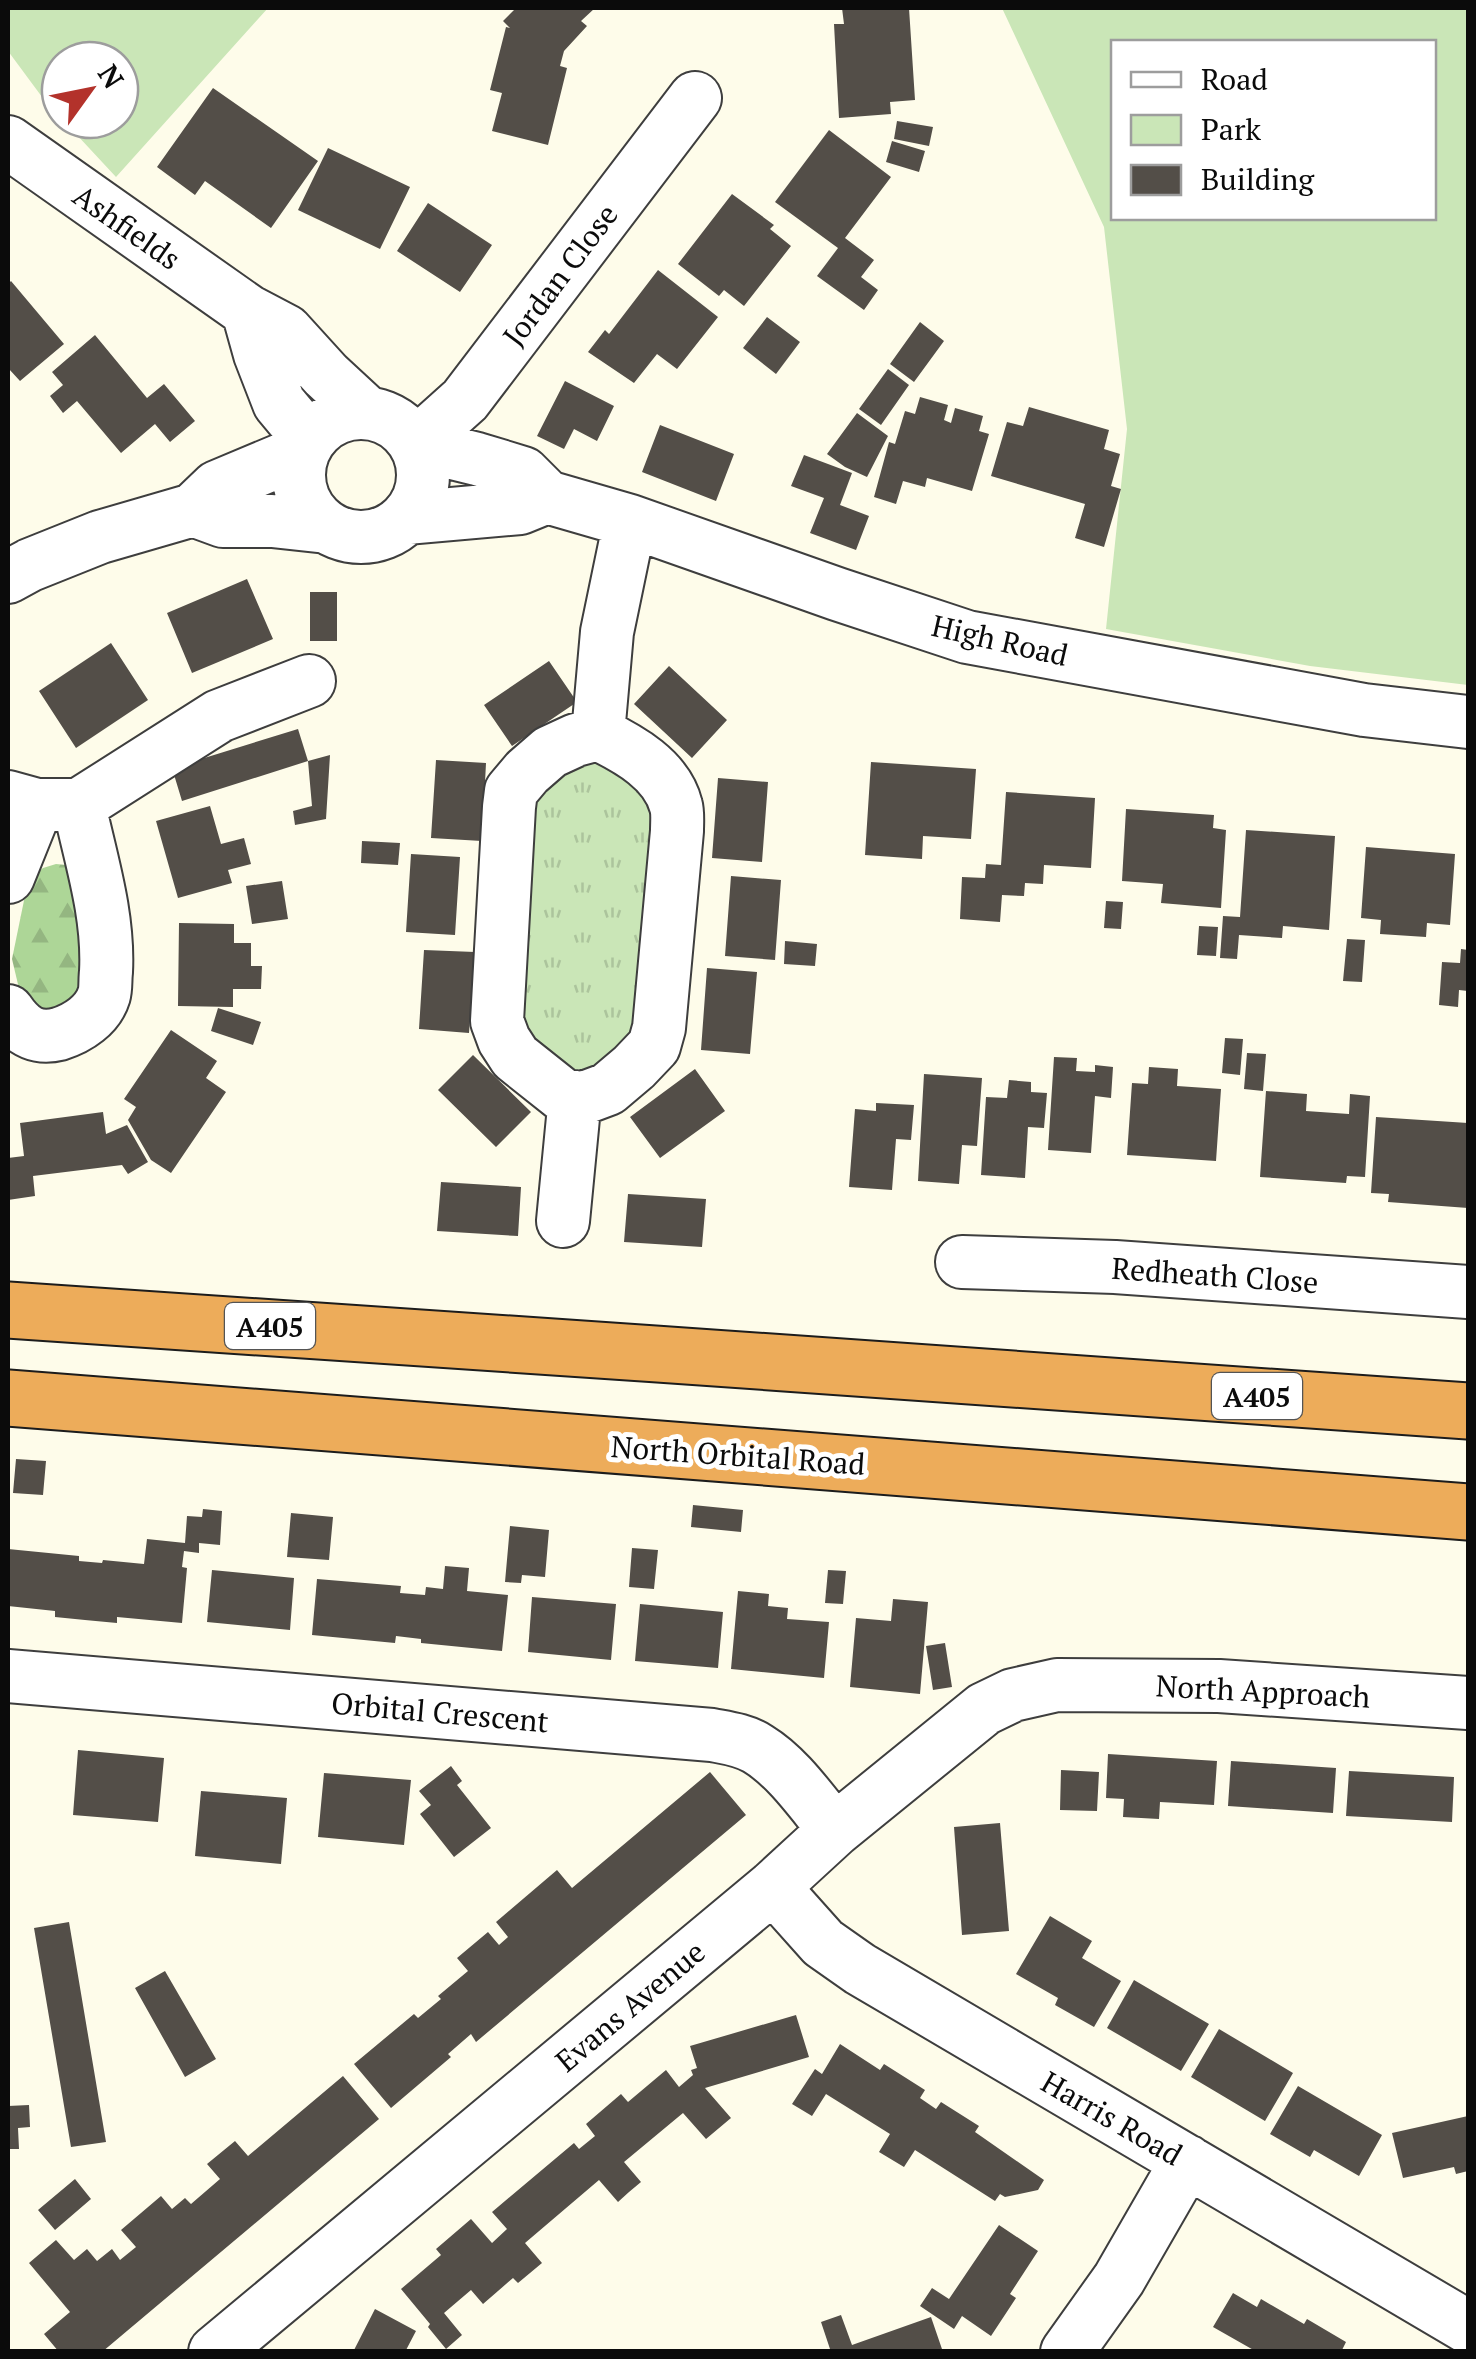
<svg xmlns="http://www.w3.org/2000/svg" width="1476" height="2359" viewBox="0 0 1476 2359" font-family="'PT Serif',serif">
	<defs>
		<pattern id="grass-tufts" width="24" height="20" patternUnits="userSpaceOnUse" patternTransform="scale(2.5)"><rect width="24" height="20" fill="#cae6b7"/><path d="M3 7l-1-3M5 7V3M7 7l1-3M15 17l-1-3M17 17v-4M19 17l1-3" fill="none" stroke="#acc49c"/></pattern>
		<pattern id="forest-firs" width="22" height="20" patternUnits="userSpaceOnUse" patternTransform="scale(2.5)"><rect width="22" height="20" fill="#add697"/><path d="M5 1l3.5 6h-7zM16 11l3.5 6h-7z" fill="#94b681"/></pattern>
	</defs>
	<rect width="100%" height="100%" fill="#fefcea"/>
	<!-- grass -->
	<path fill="url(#grass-tufts)" d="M570,760L612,761L659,808L640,1042L581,1081L514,1024L528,817L538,788Z"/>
	<!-- forest -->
	<path fill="url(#forest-firs)" d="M56,864L66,865L77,874L92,915L78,997L53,1014L35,1008L21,997L12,959L28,881L43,868Z"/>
	<!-- park -->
	<path fill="#cae6b7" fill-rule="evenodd" d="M8,8H268L116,177L63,120H120V60H60V117L45,101L8,51Z
		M1002,8H1468V685L1310,666L1106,629L1127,429L1104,227ZM1114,42H1434V218H1114Z"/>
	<!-- building -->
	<path fill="#534e48" d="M516,8H595L581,21L587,26L564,51L560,66L567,68L548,145L492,131L502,93L490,90L506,27L510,28L503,21Z
		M842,8H909L915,100L890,102L891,114L839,118L834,24H844Z
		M213,88L318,161L271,228L205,181L195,195L157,167Z
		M897,121L933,127L929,146L894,139Z
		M829,130L891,177L845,238L874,260L861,277L878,290L864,310L817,276L838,248L775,202Z
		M892,141L925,151L919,172L886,162Z
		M328,148L410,187L380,249L298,210Z
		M732,194L774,225L770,229L791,246L744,306L724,290L719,296L678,264Z
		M428,203L492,245L460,292L397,251Z
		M658,270L718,317L677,369L657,354L634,383L588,352L605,330L609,334Z
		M11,281L64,344L20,381L9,369L8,370V284Z
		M767,317L800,342L776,374L743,348Z
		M920,322L944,341L914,382L890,364Z
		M95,335L147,398L164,384L195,421L170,442L155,424L121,453L77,401L63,413L50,396L63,385L52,372Z
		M888,369L909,385L881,425L859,409Z
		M565,381L614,406L597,441L574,429L564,449L537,436Z
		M920,397L948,405L944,420L951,423L955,408L983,416L979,431L989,434L972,491L927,478L925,487L903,481L896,504L874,497L889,442L895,444L905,411L915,414Z
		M1029,407L1109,430L1104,449L1120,454L1111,486L1121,489L1104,547L1075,538L1085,504L991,476L1007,422L1023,426Z
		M857,413L888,436L867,477L845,467L827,454Z
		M660,425L734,454L716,501L642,472Z
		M804,455L852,473L840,505L869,516L856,550L810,533L824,498L791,486Z
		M247,579L273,639L192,673L167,613Z
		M310,592H337V641H310Z
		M111,643L148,700L76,748L39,691Z
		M549,661L577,702L512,746L484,705Z
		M669,666L727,720L692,758L634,704Z
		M298,729L308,761L182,801L172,768Z
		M330,755L326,819L295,825L293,811L312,806L308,761Z
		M436,760L486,763L482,841L431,838Z
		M871,762L976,769L971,839L923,836L922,859L865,855Z
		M718,778L768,782L762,862L712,858Z
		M1006,792L1095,798L1091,868L1044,865L1043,884L1025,883L1024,896L1002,895L1000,922L960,919L962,877L985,878L986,864L1001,865Z
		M210,806L221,844L244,838L251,864L228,870L232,883L178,898L156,821Z
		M1126,809L1214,815L1213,828L1226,830L1221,908L1161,903L1163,884L1122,881Z
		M1246,830L1335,836L1329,930L1283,926L1282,938L1239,935L1237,959L1220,958L1223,916L1240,917Z
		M362,841L400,843L398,865L361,863Z
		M1366,847L1455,854L1450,925L1427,923L1426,937L1380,934L1381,920L1361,918Z
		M411,854L460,857L455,935L406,932Z
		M731,876L781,880L775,960L725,956Z
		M282,881L288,919L252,924L246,886Z
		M1106,901L1123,902L1121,929L1104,928Z
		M179,923L234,924V943H251V966H262L261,989H233V1007L178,1006Z
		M1199,926L1218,927L1216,956L1197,955Z
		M1347,939L1365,940L1362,982L1343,981Z
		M785,941L817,944L815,966L784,964Z
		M1461,949L1468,950V991L1459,990L1458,1007L1439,1005L1442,962L1460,963Z
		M424,950L475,952L469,1033L419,1029Z
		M707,968L757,972L750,1054L701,1050Z
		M218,1008L261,1022L253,1045L211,1031Z
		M171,1030L217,1061L206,1078L226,1092L171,1173L151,1160L128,1120L136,1107L124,1099Z
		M1225,1038L1243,1039L1240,1075L1222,1073Z
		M1247,1053L1266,1054L1263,1091L1244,1089Z
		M473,1055L531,1112L496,1147L438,1090Z
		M1054,1057L1077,1058L1076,1071L1095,1072V1065L1113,1067L1111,1098L1095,1096L1091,1153L1048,1150Z
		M1149,1067L1178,1069L1177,1086L1221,1089L1216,1161L1127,1155L1132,1083L1148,1084Z
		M695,1069L725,1111L660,1158L630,1117Z
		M924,1074L982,1078L977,1146L962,1145L959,1184L918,1181Z
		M1009,1080L1031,1082V1092L1047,1093L1044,1128L1028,1127L1025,1178L981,1175L986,1097L1007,1098Z
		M1266,1091L1307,1094L1306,1111L1349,1114L1350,1094L1370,1096L1365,1177L1347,1176L1346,1183L1260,1177Z
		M876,1103L914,1105L911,1140L896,1139L892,1190L849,1187L855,1109L876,1111Z
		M103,1112L106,1134L127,1125L148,1162L128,1174L122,1165L33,1176L35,1196L8,1200V1158L24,1156L20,1123Z
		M1376,1117L1468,1123V1208L1388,1202L1389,1194L1371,1193Z
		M441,1182L521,1187L518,1236L437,1231Z
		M628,1194L706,1199L702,1247L624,1242Z
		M16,1459L46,1461L43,1495L13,1493Z
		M693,1505L743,1510L741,1532L691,1527Z
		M203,1509L222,1511L220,1545L199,1543V1553L184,1551L182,1567L187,1568L182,1623L117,1617V1623L85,1620L55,1617V1611L8,1606V1549L79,1556V1561L102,1563L103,1560L144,1564L147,1539L185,1543L187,1516L202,1517Z
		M291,1513L333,1517L329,1560L287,1557Z
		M510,1526L549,1530L545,1577L522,1575L521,1583L505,1582Z
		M632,1548L658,1550L654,1589L629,1587Z
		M445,1566L469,1568L467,1591L508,1595L502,1651L421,1643V1639L396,1636L395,1643L312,1635L317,1579L401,1586L400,1593L425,1595L426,1587L443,1589Z
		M212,1570L294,1578L290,1630L207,1622Z
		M828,1570L846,1571L843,1604L825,1603Z
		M738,1591L769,1594L768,1606L788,1608L787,1619L829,1622L824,1678L731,1669Z
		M532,1597L616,1604L611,1660L528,1652Z
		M893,1599L928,1602L920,1694L850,1687L856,1618L891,1621Z
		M640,1604L723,1612L718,1668L635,1661Z
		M945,1643L952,1687L933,1690L926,1646Z
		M78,1750L164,1758L158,1822L73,1815Z
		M1108,1754L1217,1761L1214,1805L1160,1802L1159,1819L1123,1817L1124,1799L1106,1798Z
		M1231,1761L1336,1768L1333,1813L1228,1806Z
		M451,1766L462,1781L457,1785L491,1828L454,1857L420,1814L431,1805L419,1791Z
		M1061,1770L1099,1772L1097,1811L1060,1810Z
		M1349,1771L1454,1777L1452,1822L1346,1816Z
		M710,1772L746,1815L476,2042L471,2034L448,2054L451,2057L391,2108L354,2064L414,2014L418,2018L441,1999L438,1996L468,1971L457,1958L488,1932L499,1945L508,1937L496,1922L557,1870L572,1888Z
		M324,1773L411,1780L404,1845L318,1837Z
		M201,1791L287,1798L281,1864L195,1856Z
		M1000,1823L1009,1931L962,1935L954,1827Z
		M1050,1916L1092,1941L1082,1958L1121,1981L1094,2027L1055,2005L1058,1998L1016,1974Z
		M69,1922L106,2142L71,2147L34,1928Z
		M165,1971L216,2059L185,2077L135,1988Z
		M1134,1980L1209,2024L1181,2071L1107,2028Z
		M796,2015L809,2057L705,2088L731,2118L706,2139L683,2113L624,2162L641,2182L629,2192L618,2202L599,2180L525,2243L542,2263L518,2283L513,2278L483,2304L471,2290L444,2313L462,2335L446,2349L428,2327L430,2324L401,2289L441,2255L436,2249L471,2219L492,2243L507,2229L492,2212L574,2143L579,2149L595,2136L586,2124L621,2094L628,2102L666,2070L679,2087L693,2075L691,2070L697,2068L690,2046Z
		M1219,2029L1293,2073L1265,2121L1191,2077Z
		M840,2044L880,2070L884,2064L925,2090L920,2098L936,2109L941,2102L979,2126L975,2132L1044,2180L1038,2190L1005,2197L1000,2194L995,2201L915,2150L904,2167L879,2152L890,2134L826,2094L812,2116L792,2104L815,2069L822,2074Z
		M343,2076L379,2119L102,2352H59L44,2334L70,2312L29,2263L56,2240L74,2260L87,2249L97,2261L112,2249L120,2260L136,2247L121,2230L161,2196L172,2209L185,2198L191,2204L220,2179L207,2164L235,2141L248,2156Z
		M1298,2086L1382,2135L1359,2176L1314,2150L1310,2157L1270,2134Z
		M29,2105L30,2127L18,2128L19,2149H8V2106Z
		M1468,2116V2171L1456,2174L1454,2167L1403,2178L1392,2133Z
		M75,2179L91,2199L55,2230L38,2210Z
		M999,2225L1038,2251L1010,2294L1016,2298L991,2336L962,2316L954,2329L920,2306L932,2288L949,2299Z
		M1233,2293L1257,2307L1261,2299L1304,2324L1307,2319L1346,2342L1341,2352H1257L1213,2327Z
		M375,2309L416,2331L405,2352H353Z
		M841,2315L852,2345L931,2317L943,2352H831L821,2322Z"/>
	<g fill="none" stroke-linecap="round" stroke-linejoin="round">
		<!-- minor casing -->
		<g stroke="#3e3e3e" stroke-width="56">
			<path id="minor" d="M8,142L248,311L286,331L326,375L366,412
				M248,311L260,354L279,403L309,439
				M299 475a62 62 0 1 1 124 0a62 62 0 1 1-124 0Z
				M416,444L477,459L523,473L547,497L630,521L837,594L967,637L1364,710L1468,722
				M416,444L465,400L695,98
				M193,510L223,521H272L327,527
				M406,518L520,508L547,497
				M8,577L30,565L100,537L193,510L217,487L303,451
				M598,734C629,749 667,770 676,806C678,813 677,823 677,831L659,1028L654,1046L634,1067L608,1089L584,1098L564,1096L515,1057L504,1040L497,1021L509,807L511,791L527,772L550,752L576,740L598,734L607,632L630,521
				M8,797L37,805H79L219,716L309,681
				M8,877L37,805
				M8,1011C21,1030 35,1040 59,1034C78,1028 98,1015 104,995C106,988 105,979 106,972C109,915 91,860 79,805
				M563,1221L575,1097
				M962,1262L1115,1267L1468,1292
				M8,1676L712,1735C728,1738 744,1740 758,1749C789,1768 812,1803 835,1830
				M773,1887L823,1943L860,1969L1468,2327
				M215,2352L773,1887L835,1830L984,1709L1013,1695L1057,1685L1219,1686L1468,1703
				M1067,2352L1119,2279L1187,2161"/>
		</g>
		<!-- highway casing -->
		<g stroke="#1c1c1c" stroke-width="59">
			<path id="highway" d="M8,1310C495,1341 981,1378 1468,1411
				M8,1398L1468,1512"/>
		</g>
		<!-- minor -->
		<use href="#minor" stroke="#fff" stroke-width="52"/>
		<!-- highway -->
		<use href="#highway" stroke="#edac5a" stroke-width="55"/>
	</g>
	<g text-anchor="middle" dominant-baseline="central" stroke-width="10" stroke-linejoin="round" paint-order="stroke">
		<!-- shield labels -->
		<g fill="#fff" stroke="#545454" stroke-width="2.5">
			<rect x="225" y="1303" width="90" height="46" rx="8"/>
			<rect x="1212" y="1373" width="90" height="46" rx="8"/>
		</g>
		<g font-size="28" font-weight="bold" fill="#0b0b0b">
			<text x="270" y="1326">A405</text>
			<text x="1257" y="1396">A405</text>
		</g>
		<!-- street labels -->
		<g font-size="30" fill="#0b0b0b" stroke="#fff">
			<text transform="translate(127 227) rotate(35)">Ashfields</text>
			<text transform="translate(560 275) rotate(-53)">Jordan Close</text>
			<text transform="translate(1000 640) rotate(13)">High Road</text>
			<text transform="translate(1215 1275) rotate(4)">Redheath Close</text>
			<text transform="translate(738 1455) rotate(4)">North Orbital Road</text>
			<text transform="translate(1263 1691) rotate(3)">North Approach</text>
			<text transform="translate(440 1712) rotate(5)">Orbital Crescent</text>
			<text transform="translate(630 2006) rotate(-40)">Evans Avenue</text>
			<text transform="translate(1112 2118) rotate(30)">Harris Road</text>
		</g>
	</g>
	<!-- border -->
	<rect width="1476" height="2359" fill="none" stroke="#0b0b0b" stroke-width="20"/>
	<!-- legend -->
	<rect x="1111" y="40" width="325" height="180" fill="#ffffff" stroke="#9d9d9d" stroke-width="2.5"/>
	<rect x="1131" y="72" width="50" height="15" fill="#ffffff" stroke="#9d9d9d" stroke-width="2.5"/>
	<text x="1201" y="90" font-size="30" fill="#0b0b0b">Road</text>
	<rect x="1131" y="115" width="50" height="30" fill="#cae6b7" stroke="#9d9d9d" stroke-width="2.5"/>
	<text x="1201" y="140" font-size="30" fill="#0b0b0b">Park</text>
	<rect x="1131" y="165" width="50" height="30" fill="#534e48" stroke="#9d9d9d" stroke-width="2.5"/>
	<text x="1201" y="190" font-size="30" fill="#0b0b0b">Building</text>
	<!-- north arrow -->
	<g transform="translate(90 90) rotate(57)"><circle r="48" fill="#ffffff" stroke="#9d9d9d" stroke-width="2.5"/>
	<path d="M0-8L18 38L0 25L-18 38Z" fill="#b3322b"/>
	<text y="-15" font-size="28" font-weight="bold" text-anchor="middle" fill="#0b0b0b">N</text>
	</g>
</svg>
